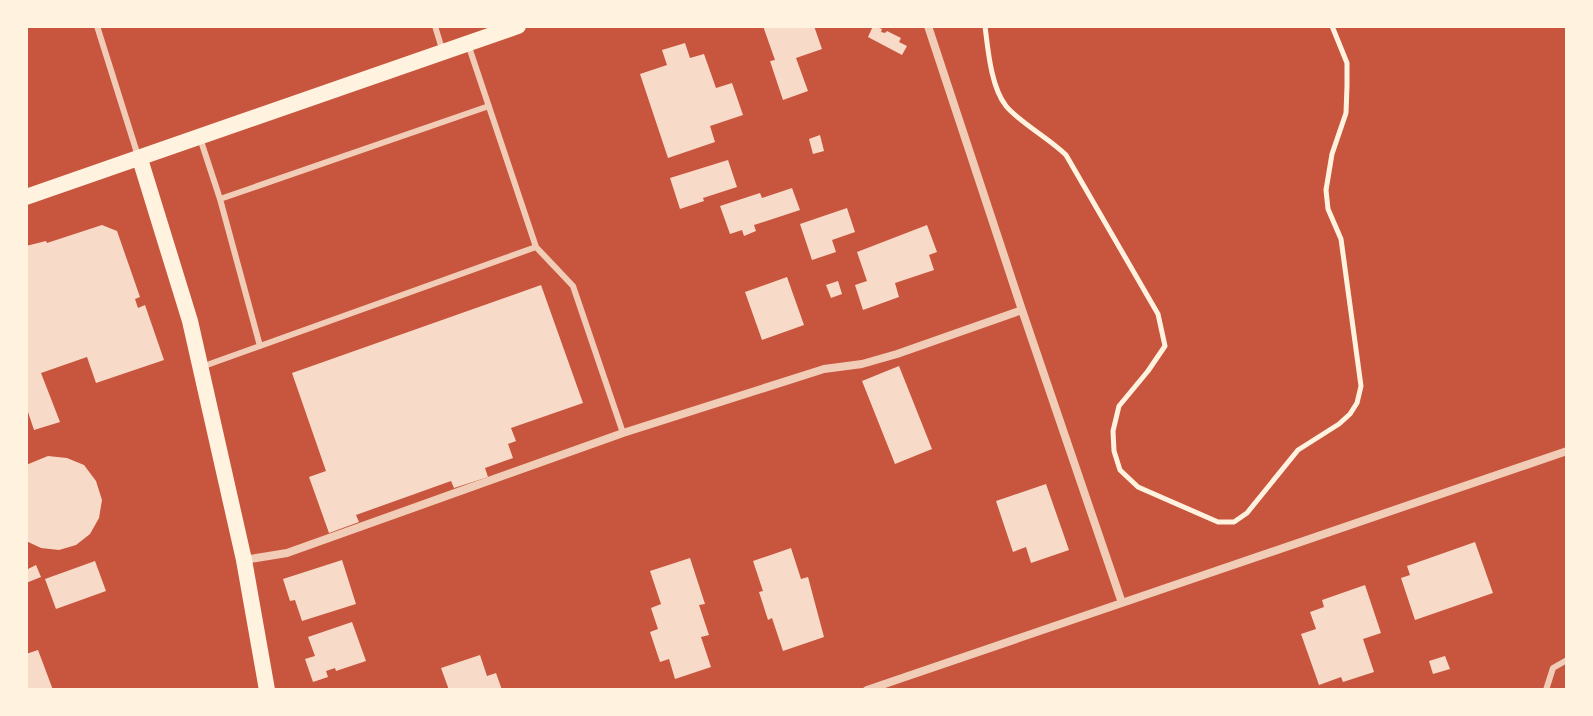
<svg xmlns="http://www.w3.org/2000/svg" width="1593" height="716" viewBox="0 0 1593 716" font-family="Bitter,serif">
	<rect width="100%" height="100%" fill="#c8553d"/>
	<!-- building -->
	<path fill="#f7dbc8" d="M763,26H814L822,49L796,58L808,91L783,100L770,61L775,60Z
		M873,26L882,29L881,32L885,33L887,31L901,38L899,42L907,46L902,55L868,37Z
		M685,43L690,58L704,54L716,88L732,83L743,115L710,126L715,142L668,158L640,74L667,65L662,50Z
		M820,135L824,151L813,154L809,139Z
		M728,160L737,187L703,198L704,201L680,209L670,178Z
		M792,188L800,210L754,225L756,231L744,236L742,230L730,234L720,206L760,193L762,198Z
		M847,208L855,232L832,240L836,252L812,260L800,224Z
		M102,225L117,231L140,297L135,299L138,308L145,305L164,360L96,383L87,357L41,373L60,422L34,430L26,406V246L46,241L47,243Z
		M927,225L937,252L929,255L934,270L895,283L899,297L863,310L855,285L867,281L857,252Z
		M787,277L804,325L762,340L745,292Z
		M838,281L842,294L831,298L826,285Z
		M541,285L583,403L511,428L516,441L508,444L513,458L485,468L488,477L454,488L451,481L356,515L359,522L329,533L309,477L326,471L292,373Z
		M899,366L932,449L895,464L862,381Z
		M48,456L67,458L84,465L96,481L102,500L99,518L90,534L76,545L59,550L41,548L26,541V465Z
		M1046,484L1069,550L1031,563L1026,547L1013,552L996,501Z
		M1475,542L1493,593L1415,620L1401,578L1410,575L1407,566Z
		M791,548L801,579L808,577L824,637L783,651L772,618L768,620L759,592L763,591L753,561Z
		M690,558L705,604L699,605L709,635L701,637L711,667L675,679L669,659L660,662L650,632L658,629L651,608L661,604L650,571Z
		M342,560L356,604L302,621L295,600L290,601L283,579Z
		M95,561L106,591L56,609L45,579Z
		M36,565L41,577L26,583V570Z
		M1365,585L1381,633L1363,639L1374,672L1343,682L1341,677L1319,685L1301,634L1316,629L1310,612L1324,607L1322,600Z
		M352,622L366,661L336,671L335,668L326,671L328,677L313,682L305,659L315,656L308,637Z
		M38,650L53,690H26V654Z
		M480,655L487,676L496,673L502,690H449L441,668Z
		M1445,656L1450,669L1433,674L1429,661Z"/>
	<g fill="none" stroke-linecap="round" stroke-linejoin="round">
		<!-- path -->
		<path stroke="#fff3e0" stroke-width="5" d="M985,26C988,50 991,87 1006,106C1019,122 1049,138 1066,155L1158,314L1165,346L1148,371L1119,406L1113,431L1114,451L1120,470L1138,487L1218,522H1234L1247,513L1298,450L1339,424L1350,414L1357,403L1361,386L1341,239L1328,209L1326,190L1332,154L1346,113L1347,86V63L1332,26"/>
		<!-- service -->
		<path stroke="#f1ccb7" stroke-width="6" d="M97,26L138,156
			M435,26L442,49
			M468,44L536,247L573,286L623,433
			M200,138L220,199
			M260,346L220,199L489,106
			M204,366L536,247
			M1546,690L1553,668L1567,660"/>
		<!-- minor -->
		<path stroke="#f1ccb7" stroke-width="8" d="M928,26L1022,310L1122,603
			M244,560L287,553L623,433L824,369L862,364L897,354L1022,310
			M867,690L1567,451"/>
		<!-- secondary -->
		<path stroke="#fff3e0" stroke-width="16" d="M140,159L190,321L244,560L267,690
			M26,197L518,26"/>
	</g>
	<!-- border -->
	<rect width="1593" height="716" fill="none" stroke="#fff3e0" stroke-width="56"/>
</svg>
